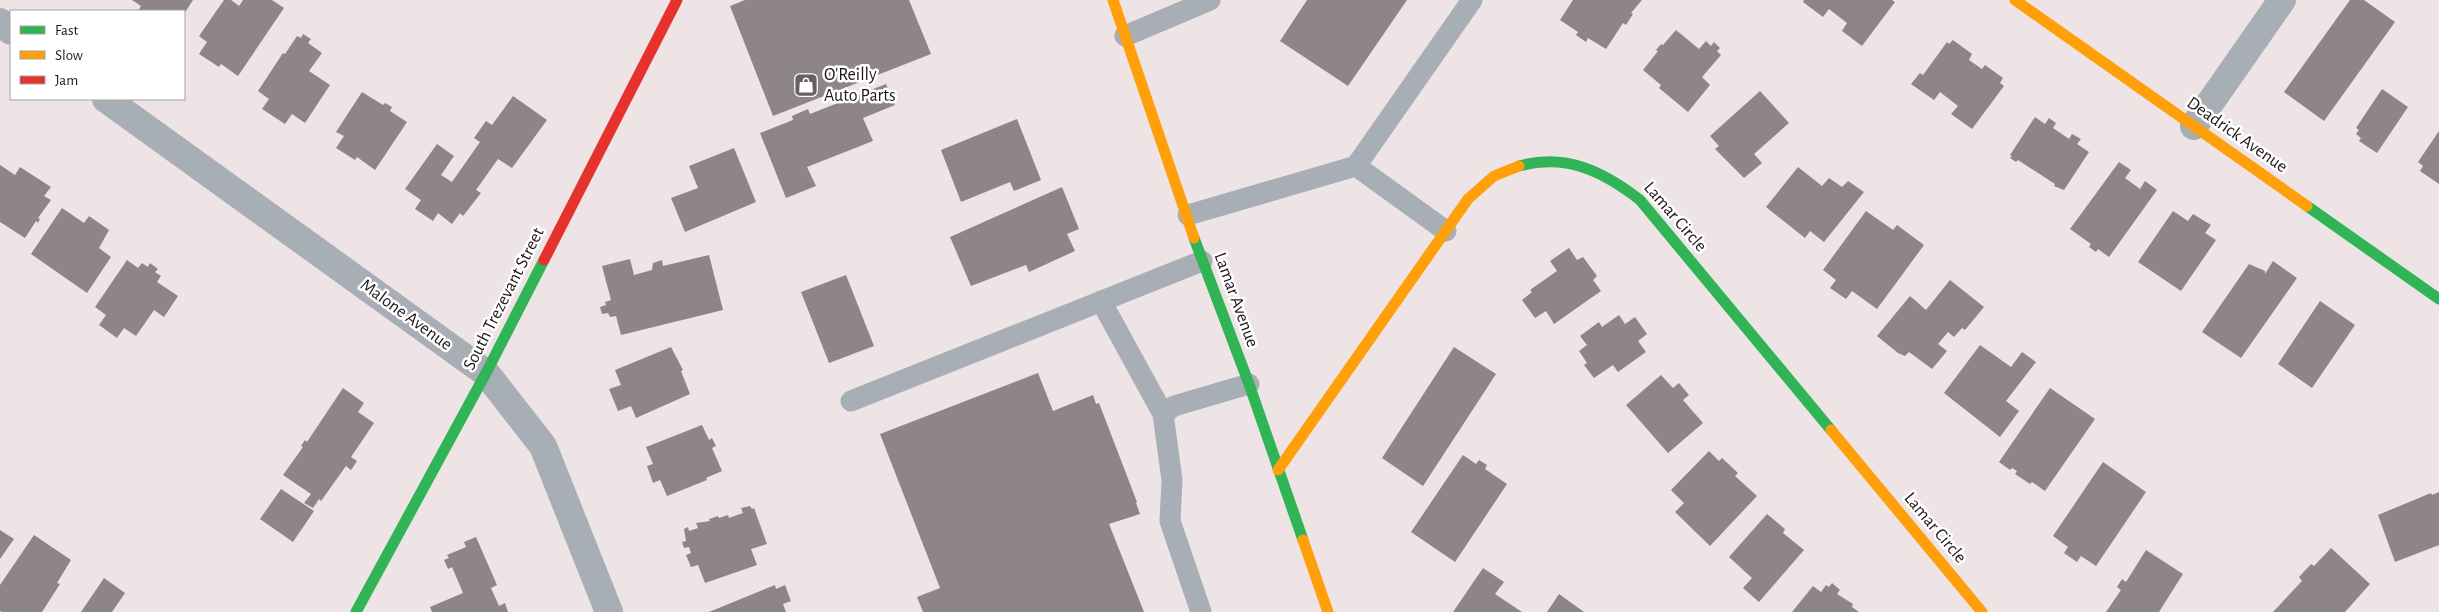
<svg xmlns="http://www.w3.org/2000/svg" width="2439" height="612" viewBox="0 0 2439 612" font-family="'Alegreya Sans',sans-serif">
	<rect width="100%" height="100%" fill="#efe4e5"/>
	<!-- building -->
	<path fill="#8d8586" d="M132,0H193L184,14V11H138L141,6Z
		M224,0H231L239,6L243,0H272L284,8L238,76L221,64L219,67L199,54L207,42L199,36Z
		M745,0H909L931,54L773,116L730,6Z
		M1307,0H1407L1348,86L1280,41Z
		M1573,0H1642L1631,13L1633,14L1626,25L1623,23L1606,49L1588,38L1586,42L1576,35L1578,32L1560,20Z
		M1804,0H1892L1895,2L1862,46L1842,31L1847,23L1829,9L1823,17L1803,2Z
		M2350,0H2364L2395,22L2324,121L2284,92Z
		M1676,30L1699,49L1706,41L1711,46L1714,42L1720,48L1717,51L1721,55L1702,77L1710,85L1688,112L1659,88L1661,85L1643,70L1658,51L1656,50L1661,44L1663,45Z
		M303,34L311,39L308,43L322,53L309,71L330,85L305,123L292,114L285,124L262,109L269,99L258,91L283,53L285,54L297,36L301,38Z
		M1953,40L1972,54L1969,60L1982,69L1985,65L2003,78L2000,83L2004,86L1972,129L1951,114L1958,106L1940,92L1934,100L1911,84L1920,73L1923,75L1947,42L1949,44Z
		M886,84L895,105L863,118L873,141L807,167L816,186L786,198L760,133L793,120L792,116L808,109L810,114Z
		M2382,89L2408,107L2377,153L2359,141L2361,138L2356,134L2359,130L2356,128Z
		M1760,91L1789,123L1754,154L1762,163L1744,178L1715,149L1719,146L1710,136Z
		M362,92L383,105L385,103L392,107L390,111L407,122L375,170L357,157L355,160L336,148L344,136L336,132Z
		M513,96L547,120L512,168L498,159L476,190L481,193L463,216L460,213L452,224L438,213L433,221L415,209L421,200L405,189L437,144L454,156L441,175L452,182L480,142L474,138L486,121L492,125Z
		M2035,117L2045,124L2049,118L2056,123L2053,128L2069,139L2072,134L2081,139L2077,144L2089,152L2064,190L2054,186L2055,184L2018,160L2016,162L2010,158L2012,156L2010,155Z
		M1017,119L1041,180L1014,191L1010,182L961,202L941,150Z
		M2439,131V184L2420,171L2423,166L2418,162Z
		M734,148L756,202L685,232L671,198L698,188L689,166Z
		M2119,162L2131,170L2125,178L2140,189L2145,181L2157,190L2109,257L2098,249L2096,252L2089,247L2091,244L2070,229Z
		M0,165L15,175L20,167L51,187L44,196L51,200L38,218L40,219L38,223L36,221L25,238L0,222Z
		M1798,167L1822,186L1829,178L1842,187L1848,181L1864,192L1824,242L1810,231L1805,238L1766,207Z
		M1062,187L1079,229L1067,234L1075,251L1029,272L1026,265L971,286L950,237Z
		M62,208L84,223L89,216L109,230L99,248L111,257L87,293L31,254Z
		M1866,211L1893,230L1897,225L1924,245L1877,309L1852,291L1846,299L1830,288L1836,280L1823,270Z
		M2173,211L2188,221L2193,214L2211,225L2205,233L2216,240L2181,291L2138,262Z
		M1569,248L1577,260L1583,257L1597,276L1593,280L1601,291L1554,324L1546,311L1535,318L1522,300L1532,292L1530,290L1557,271L1550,261Z
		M709,255L723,310L621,335L616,316L610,317L608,313L602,314L600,307L606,305L605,302L611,300L602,266L630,259L634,275L652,270L653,263L662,260L663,266Z
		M127,260L138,268L142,263L148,267L150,263L158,269L155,272L161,276L157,282L178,296L164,317L154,310L136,336L124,328L117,338L99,325L106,315L95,307Z
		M2273,261L2297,278L2241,358L2202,332L2249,264L2265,271V274Z
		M846,275L874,346L829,363L801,292Z
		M1950,280L1984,307L1965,330L1962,328L1954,337L1948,332L1938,344L1947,351L1932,369L1909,352L1905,356L1898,353L1877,336L1910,296L1926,310Z
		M2320,301L2355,325L2312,388L2278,364Z
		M1619,315L1625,324L1635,317L1647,334L1638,341L1646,352L1618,372L1613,365L1594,378L1584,365L1587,363L1579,351L1587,345L1580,336L1599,322L1602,327Z
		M1980,345L2011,367L2022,352L2036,362L2006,401L2019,411L2000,437L1944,393Z
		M671,347L683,370L681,371L690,394L636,418L631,406L618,411L609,389L621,385L615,370Z
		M1454,347L1496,374L1423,486L1382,458Z
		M1038,373L1053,411L1093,395L1096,404L1099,403L1137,502L1136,503L1140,514L1109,524L1144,612H923L917,597L940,588L880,434Z
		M1661,375L1673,388L1679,383L1689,395L1683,400L1703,423L1668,453L1626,405Z
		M343,388L364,403L358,412L374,423L351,457L357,461L351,470L346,466L321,501L319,499L313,508L304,503L311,494L283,475L303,447L301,446L305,440L307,442Z
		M2050,388L2095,419L2045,491L2032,482L2030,484L2015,474L2017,471L2012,468L2010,470L1999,462Z
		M702,425L709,440L712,438L716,446L712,448L722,471L706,478L707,480L667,496L660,480L653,483L647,466L653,464L646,447Z
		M1709,451L1719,461L1722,458L1738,473L1735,476L1757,496L1710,546L1675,512L1684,503L1671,490Z
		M1463,455L1476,464L1479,460L1487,465L1485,469L1507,484L1455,562L1411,532Z
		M2103,462L2146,492L2096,566L2081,556L2077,562L2064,553L2068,547L2053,536Z
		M281,489L314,511L293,542L260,519Z
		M2439,492V545L2395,562L2378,515L2431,493L2432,495Z
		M750,506L752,509L754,508L767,544L751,549L757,565L705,583L698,565L691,567L686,555L691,553L689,547L684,548L682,542L686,541L684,529L688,527L689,531L698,528L696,523L710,521L709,519L718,516L719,518L728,515L729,518L743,513L741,508Z
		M1767,514L1785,529L1783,533L1804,550L1759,602L1743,588L1752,578L1729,557Z
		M0,530L14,539L0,559Z
		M34,535L71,560L57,583L60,584L42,612H2L0,611V585Z
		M476,537L497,585L491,588L499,606L505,603L508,612H432L430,607L463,593L452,567L448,569L444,560L449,558L447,555L466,547L464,542Z
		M2331,548L2370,584L2345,612H2273L2302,581L2299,577L2311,564L2314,566Z
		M2146,550L2183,574L2159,612H2106L2121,590L2117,587L2122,579L2126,582Z
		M1483,568L1504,582L1495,594L1522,612H1453Z
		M104,578L125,593L112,612H81Z
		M1832,583L1840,590L1837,594L1853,604L1852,607L1859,612H1792L1813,586L1821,592L1826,585L1829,587Z
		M775,585L776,589L785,585L791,601L783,604L786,612H709Z
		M1559,594L1584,612H1547Z"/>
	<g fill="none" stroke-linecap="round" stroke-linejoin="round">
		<!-- lane -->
		<path stroke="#a8aeb5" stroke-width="21" d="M1125,36L1210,0
			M1356,166L1446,231
			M1188,215L1356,166L1472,0
			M1101,301L1163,414
			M851,401L1202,261
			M1201,612L1170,521L1172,480L1163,414L1174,406L1249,384"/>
		<!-- street -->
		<path stroke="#a8aeb5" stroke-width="28" d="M0,22L11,31
			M106,99L486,373L543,446L609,612
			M2194,126L2282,0"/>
		<!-- fast -->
		<path stroke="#30b455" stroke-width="11" d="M1519,166C1567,153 1604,172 1640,200L1831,430
			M2307,206L2439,299
			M1194,238L1249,384L1303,540
			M356,612L486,373L544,260"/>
		<!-- slow -->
		<path stroke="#ff9f0a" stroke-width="11" d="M1113,0L1194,238
			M2015,0L2307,206
			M1831,430L1982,612
			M1278,470L1468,199L1494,176L1519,166
			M1303,540L1328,612"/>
		<!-- jam -->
		<path stroke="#e5322d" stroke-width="11" d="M544,260L677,0"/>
	</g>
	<!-- icons -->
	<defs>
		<g id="shop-square" transform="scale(1.25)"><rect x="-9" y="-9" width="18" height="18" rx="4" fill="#675f60" stroke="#fff"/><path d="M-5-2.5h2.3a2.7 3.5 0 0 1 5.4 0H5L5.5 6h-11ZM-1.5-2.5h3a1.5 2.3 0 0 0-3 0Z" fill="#fff"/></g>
	</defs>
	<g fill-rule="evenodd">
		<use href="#shop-square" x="806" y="85"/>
	</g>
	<g text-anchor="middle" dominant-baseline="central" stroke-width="5" stroke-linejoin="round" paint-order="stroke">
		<!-- poi labels -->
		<g font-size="18" fill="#1e1718" stroke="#fff" text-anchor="start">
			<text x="824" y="75">O'Reilly<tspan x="824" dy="21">Auto Parts</tspan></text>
		</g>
		<!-- street labels -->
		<g font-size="18" fill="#1e1718" stroke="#fff">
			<text transform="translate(2237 135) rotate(35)">Deadrick Avenue</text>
			<text transform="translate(1675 217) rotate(49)">Lamar Circle</text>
			<text transform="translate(504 299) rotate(-63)">South Trezevant Street</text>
			<text transform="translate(1236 300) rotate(70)">Lamar Avenue</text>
			<text transform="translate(406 315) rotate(36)">Malone Avenue</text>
			<text transform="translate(1935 528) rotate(50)">Lamar Circle</text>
		</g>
	</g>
	<!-- legend -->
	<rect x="10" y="10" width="175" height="90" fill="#ffffff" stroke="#a5a2a3"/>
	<rect x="20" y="26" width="25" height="8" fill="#30b455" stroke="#a5a2a3"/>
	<text x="55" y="35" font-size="15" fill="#1e1718">Fast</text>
	<rect x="20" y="51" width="25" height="8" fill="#ff9f0a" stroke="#a5a2a3"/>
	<text x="55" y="60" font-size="15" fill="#1e1718">Slow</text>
	<rect x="20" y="76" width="25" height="8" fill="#e5322d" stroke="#a5a2a3"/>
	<text x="55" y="85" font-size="15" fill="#1e1718">Jam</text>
</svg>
